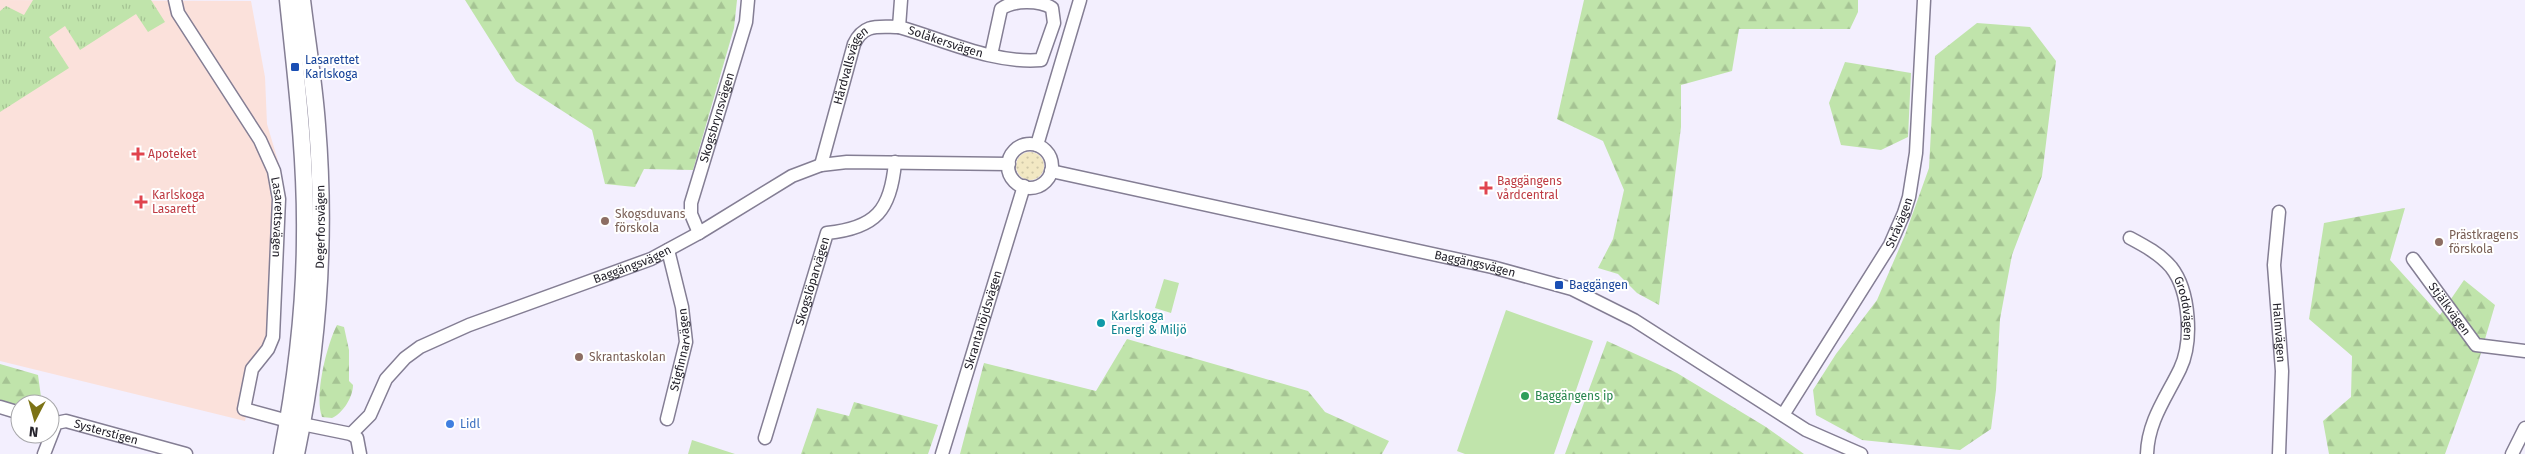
<svg xmlns="http://www.w3.org/2000/svg" width="2525" height="454" viewBox="0 0 2525 454" font-family="'Fira Sans',sans-serif">
	<defs>
		<pattern id="grass-tufts" width="24" height="20" patternUnits="userSpaceOnUse" patternTransform="scale(1.25)"><rect width="24" height="20" fill="#c0e4ab"/><path d="M3 7l-1-3M5 7V3M7 7l1-3M15 17l-1-3M17 17v-4M19 17l1-3" fill="none" stroke="#a5c393"/></pattern>
		<pattern id="forest-firs" width="22" height="20" patternUnits="userSpaceOnUse" patternTransform="scale(1.25)"><rect width="22" height="20" fill="#c0e4ab"/><path d="M5 1l3.5 6h-7zM16 11l3.5 6h-7z" fill="#a5c393"/></pattern>
		<pattern id="sand-dots" width="8" height="8" patternUnits="userSpaceOnUse" patternTransform="scale(1.25)"><rect width="8" height="8" fill="#f2e8c3"/><path d="M2 2h.1M6 6h.1" fill="none" stroke="#cfc7a8" stroke-width="1.8" stroke-linecap="round"/></pattern>
	</defs>
	<rect width="100%" height="100%" fill="#f3effe"/>
	<!-- medical -->
	<path fill="#fbe1db" d="M0,0L251,1L265,77L267,124L281,171L283,232L277,338L254,382L245,421L0,361Z"/>
	<!-- grass -->
	<path fill="url(#grass-tufts)" d="M33,0H151L165,22L148,32L136,14L80,50L65,26L49,37L69,68L0,112V11L6,6L24,15Z"/>
	<!-- forest -->
	<path fill="url(#forest-firs)" d="M465,0H737L734,28L693,170L644,169L635,187L605,184L592,130L516,81Z
		M1584,0H1858V12L1850,29H1739L1732,71L1681,85V127L1659,305L1637,293L1618,274L1598,268L1613,239L1624,190L1603,141L1557,119Z
		M1977,23L2030,27L2056,61L2042,176L2012,255L2000,319L1996,390L1991,429L1960,450L1862,440L1816,415L1813,390L1836,354L1877,300L1905,235L1929,168L1935,56Z
		M1845,62L1911,73L1908,137L1881,150L1841,145L1829,103Z
		M2405,208L2390,260L2440,315L2464,280L2495,305L2478,363L2445,454H2329L2323,421L2351,397L2352,356L2309,319L2324,223Z
		M337,325L344,327L349,350V381L353,385C353,397 343,413 332,418L322,417C314,396 327,344 337,325Z
		M1127,339L1308,391L1325,412L1389,441L1382,454H960L984,363L1096,391Z
		M1607,341L1677,373L1766,427L1804,454H1565Z
		M0,364L38,375L42,404H20V418L0,412Z
		M854,402L938,425L928,454H801L817,408L849,416Z"/>
	<!-- sand -->
	<path fill="url(#sand-dots)" d="M1016 166a14 14 0 1 1 28 0a14 14 0 1 1-28 0Z"/>
	<!-- garden -->
	<path fill="#c0e4ab" d="M1164,279L1179,283L1171,313L1155,308Z
		M1506,310L1593,341L1554,454H1465L1457,451Z
		M692,440L735,454H688Z"/>
	<g fill="none" stroke-linecap="round" stroke-linejoin="round">
		<!-- minor casing -->
		<g stroke="#847e94" stroke-width="15">
			<g id="minor">
				<path id="s1" d="M175,0L178,13L260,140L274,171L279,199L273,337L268,349L252,369L244,409L288,421"/>
				<path id="s2" d="M899,27C945,40 993,64 1041,60L1054,23L1052,8C1039,0 1013,0 1001,9L991,55"/>
				<circle cx="1030" cy="166" r="22"/>
				<path d="M1037,145L1080,0"/>
				<path id="s3" d="M821,165L854,44C864,23 878,27 899,27L901,0"/>
				<path id="s4" d="M1051,171L1492,267L1572,289L1634,320L1806,430L1861,454"/>
				<path id="s5" d="M2279,212L2274,265L2282,371L2279,454"/>
				<path id="s6" d="M699,233L691,214V203L746,22L748,0"/>
				<path id="s7" d="M2130,238C2145,246 2160,254 2171,267C2190,291 2193,342 2180,369C2166,398 2148,421 2147,454"/>
				<path id="s8" d="M2413,259L2476,345L2525,351"/>
				<path d="M0,407L20,413"/>
				<path id="s9" d="M1783,415L1890,245L1904,213L1909,197L1916,153L1924,0"/>
				<path id="s10" d="M667,419L686,342L682,307L668,250"/>
				<path d="M302,424L351,434L357,438L360,454"/>
				<path id="s11" d="M351,434L370,415L386,379L405,358L420,347L469,325L651,259L699,233L792,176L821,165L847,162L1009,164"/>
				<path id="s12" d="M765,438L827,233C876,228 891,210 895,162"/>
				<path id="s13" d="M44,454L56,423L66,421L186,454"/>
				<path id="s14" d="M942,454L1024,186"/>
				<path d="M2512,454L2525,428"/>
			</g>
		</g>
		<!-- major casing -->
		<g stroke="#847e94" stroke-width="19">
			<g id="major">
				<path d="M282,454C296,381 305,309 305,235C306,156 296,78 288,0"/>
				<path id="s15" d="M296,454C319,345 326,236 317,125C314,83 307,42 302,0"/>
			</g>
		</g>
		<!-- minor -->
		<use href="#minor" stroke="#fff" stroke-width="12"/>
		<!-- major -->
		<use href="#major" stroke="#fff" stroke-width="16"/>
	</g>
	<!-- markers -->
	<g fill="#1a4fb4" stroke="#fff" stroke-width="2">
		<rect x="290" y="62" width="10" height="10" rx="2.5"/>
		<rect x="1554" y="280" width="10" height="10" rx="2.5"/>
	</g>
	<g fill="#e0444e" stroke="#fff" stroke-width="2">
		<path d="M135.5 146.5h5v5h5v5h-5v5h-5v-5h-5v-5h5z"/>
		<path d="M1483.5 180.5h5v5h5v5h-5v5h-5v-5h-5v-5h5z"/>
		<path d="M138.5 194.5h5v5h5v5h-5v5h-5v-5h-5v-5h5z"/>
	</g>
	<g fill="#8d6e63" stroke="#fff" stroke-width="2">
		<circle cx="605" cy="221" r="5"/>
		<circle cx="2439" cy="242" r="5"/>
		<circle cx="579" cy="357" r="5"/>
	</g>
	<circle fill="#0f9aa8" stroke="#fff" stroke-width="2" cx="1101" cy="323" r="5"/>
	<circle fill="#2e9e5b" stroke="#fff" stroke-width="2" cx="1525" cy="396" r="5"/>
	<circle fill="#3f7fe0" stroke="#fff" stroke-width="2" cx="450" cy="424" r="5"/>
	<g text-anchor="middle" dominant-baseline="central" stroke-width="4" stroke-linejoin="round" paint-order="stroke">
		<!-- street labels -->
		<g font-size="12" fill="#24222b" stroke="#fff">
			<text stroke="none"><textPath href="#s2" startOffset="49">Solåkersvägen</textPath></text>
			<text stroke="none"><textPath href="#s3" startOffset="104">Hårdvallsvägen</textPath></text>
			<text stroke="none"><textPath href="#s6" startOffset="121">Skogsbrynsvägen</textPath></text>
			<text stroke="none"><textPath href="#s1" startOffset="245">Lasarettsvägen</textPath></text>
			<text stroke="none"><textPath href="#s9" startOffset="225">Stråvägen</textPath></text>
			<text stroke="none"><textPath href="#s15" startOffset="229">Degerforsvägen</textPath></text>
			<text stroke="none"><textPath href="#s11" startOffset="341">Baggängsvägen</textPath></text>
			<text stroke="none"><textPath href="#s4" startOffset="434">Baggängsvägen</textPath></text>
			<text stroke="none"><textPath href="#s12" startOffset="164">Skogslöparvägen</textPath></text>
			<text stroke="none"><textPath href="#s7" startOffset="95">Groddvägen</textPath></text>
			<text stroke="none"><textPath href="#s8" startOffset="62">Stjälkvägen</textPath></text>
			<text stroke="none"><textPath href="#s14" startOffset="140">Skrantahöjdsvägen</textPath></text>
			<text stroke="none"><textPath href="#s5" startOffset="121">Halmvägen</textPath></text>
			<text stroke="none"><textPath href="#s10" startOffset="71">Stigfinnarvägen</textPath></text>
			<text stroke="none"><textPath href="#s13" startOffset="85">Systerstigen</textPath></text>
		</g>
		<!-- transit labels -->
		<g font-size="12" fill="#164399" stroke="#fff" text-anchor="start">
			<text x="305" y="60">Lasarettet<tspan x="305" dy="14">Karlskoga</tspan></text>
			<text x="1569" y="285">Baggängen</text>
		</g>
		<!-- health labels -->
		<g font-size="12" fill="#be3a42" stroke="#fff" text-anchor="start">
			<text x="148" y="154">Apoteket</text>
			<text x="1497" y="181">Baggängens<tspan x="1497" dy="14">vårdcentral</tspan></text>
			<text x="152" y="195">Karlskoga<tspan x="152" dy="14">Lasarett</tspan></text>
		</g>
		<!-- education labels -->
		<g font-size="12" fill="#785e54" stroke="#fff" text-anchor="start">
			<text x="615" y="214">Skogsduvans<tspan x="615" dy="14">förskola</tspan></text>
			<text x="2449" y="235">Prästkragens<tspan x="2449" dy="14">förskola</tspan></text>
			<text x="589" y="357">Skrantaskolan</text>
		</g>
		<!-- culture labels -->
		<g font-size="12" fill="#0d838f" stroke="#fff" text-anchor="start">
			<text x="1111" y="316">Karlskoga<tspan x="1111" dy="14">Energi &amp; Miljö</tspan></text>
		</g>
		<!-- leisure labels -->
		<g font-size="12" fill="#27864d" stroke="#fff" text-anchor="start">
			<text x="1535" y="396">Baggängens ip</text>
		</g>
		<!-- shop labels -->
		<g font-size="12" fill="#366cbe" stroke="#fff" text-anchor="start">
			<text x="460" y="424">Lidl</text>
		</g>
	</g>
	<!-- north arrow -->
	<g transform="translate(35 419) rotate(186)"><circle r="24" fill="#ffffff" stroke="#a7a7aa"/>
	<path d="M0-4L9 19L0 12L-9 19Z" fill="#7c7316"/>
	<text y="-8" font-size="14" font-weight="bold" text-anchor="middle" fill="#24222b">N</text>
	</g>
</svg>
